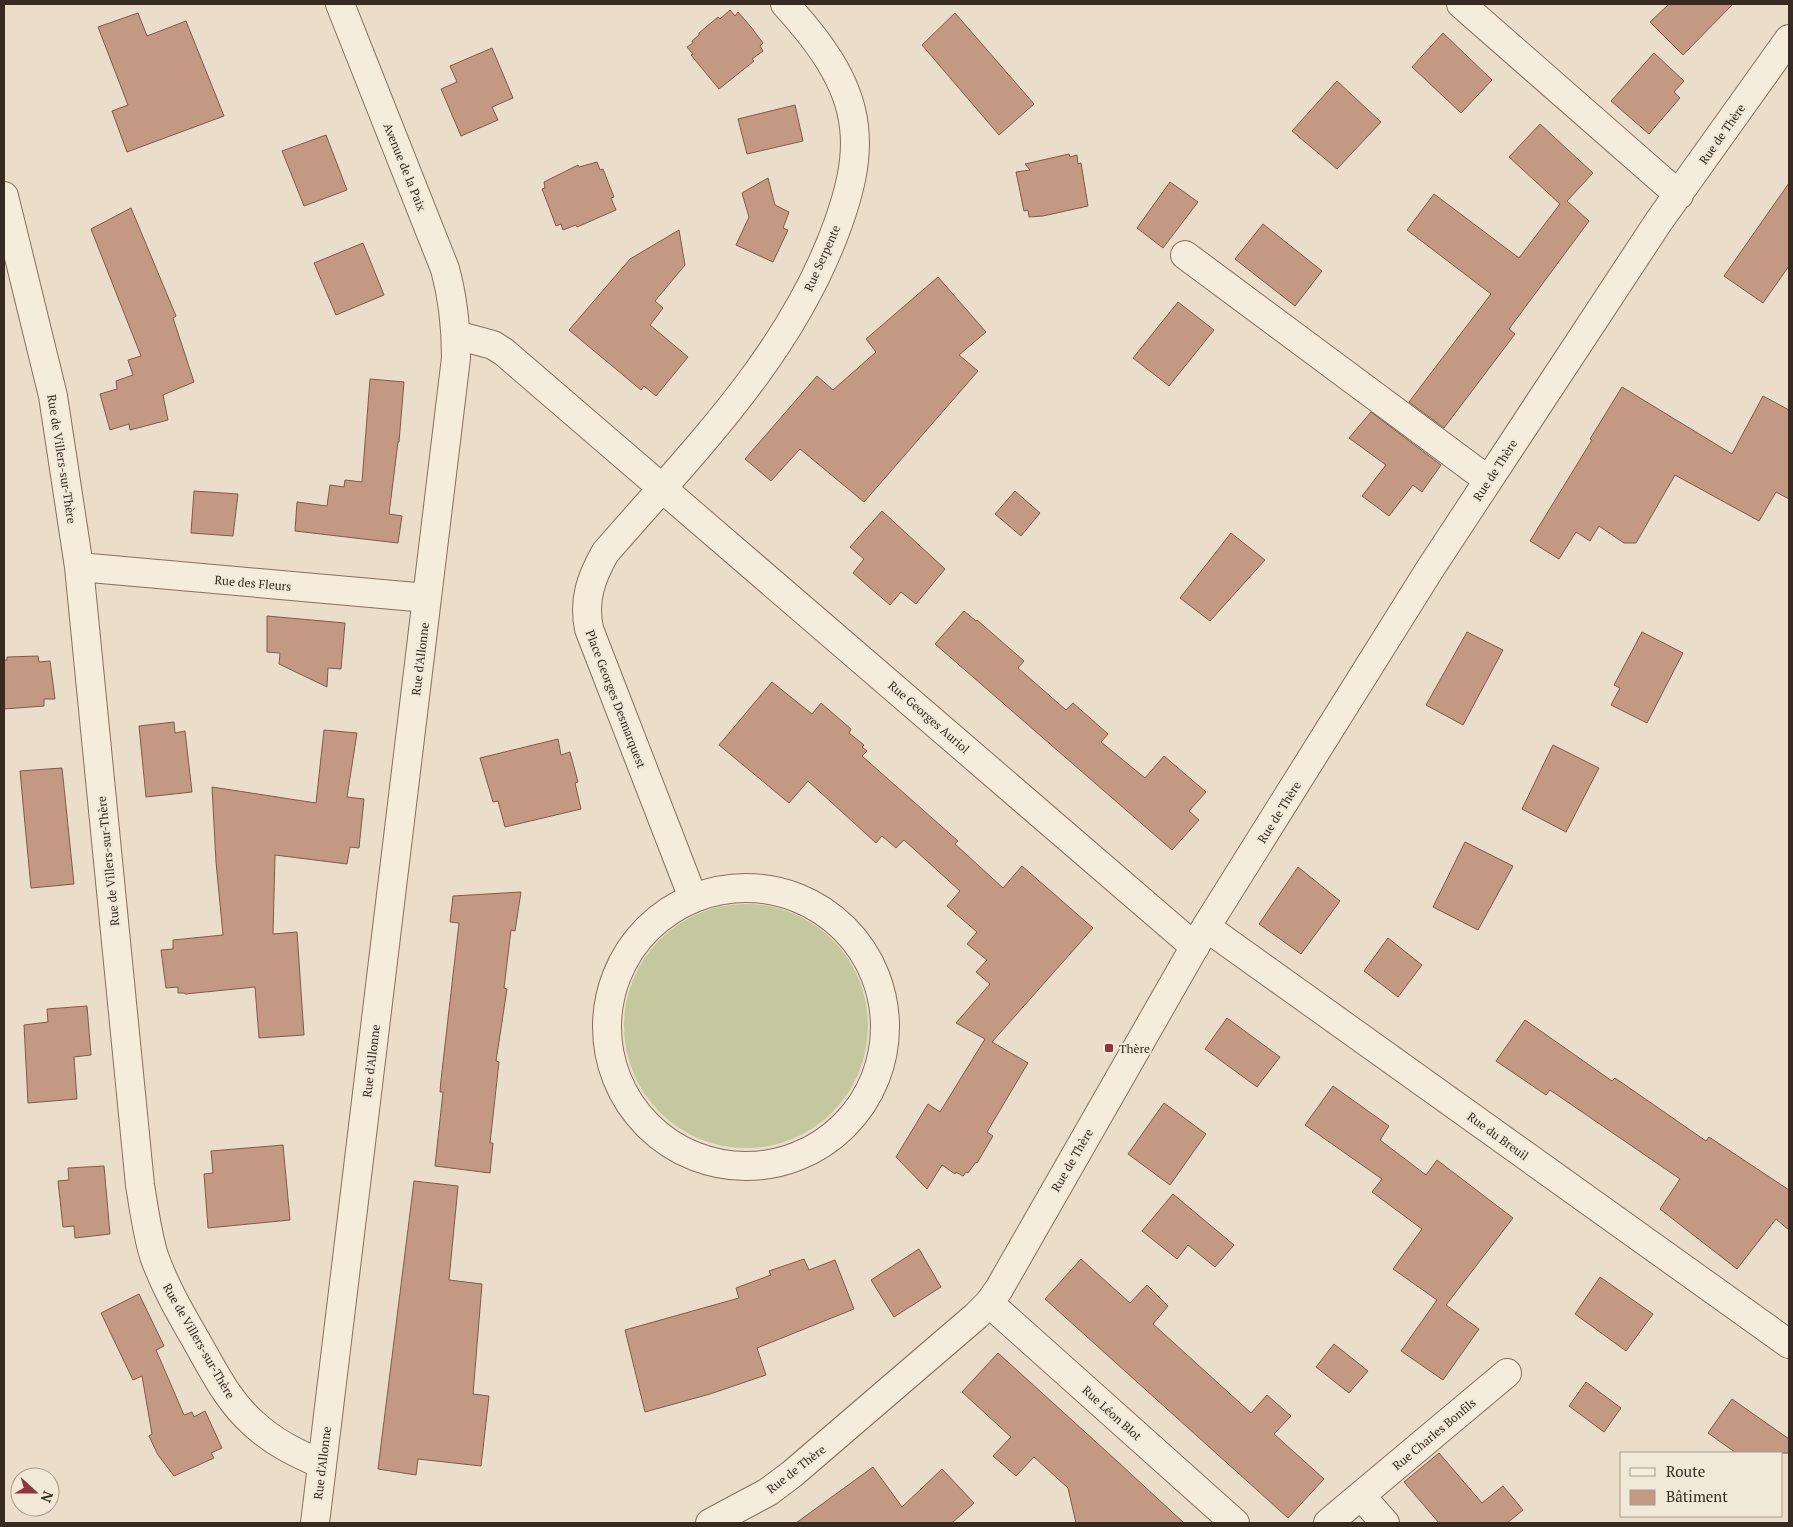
<svg xmlns="http://www.w3.org/2000/svg" width="1793" height="1527" viewBox="0 0 1793 1527" font-family="'PT Serif',serif">
	<rect width="100%" height="100%" fill="#eaddc9"/>
	<!-- green -->
	<path fill="#c5c79e" d="M624 1026a122 122 0 1 1 244 0a122 122 0 1 1-244 0Z"/>
	<!-- building -->
	<path fill="#c49983" stroke="#805a48" d="M1669,4H1733L1683,55L1650,22Z
		M730,10L735,16L738,12L751,27L763,43L760,46L763,51L752,59L754,61L719,89L691,55L693,54L687,47L693,43L692,41L699,35V33L718,17L720,19Z
		M138,13L147,36L186,21L224,116L127,152L112,111L128,105L98,27Z
		M955,13L1034,104L999,135L922,45Z
		M1443,33L1492,80L1461,113L1412,67Z
		M492,48L513,98L492,107L498,120L461,136L441,89L457,82L450,66Z
		M1654,53L1684,81L1674,92L1680,98L1649,134L1611,101Z
		M1337,81L1381,122L1337,169L1292,131Z
		M795,105L803,141L747,154L738,119Z
		M1540,124L1593,173L1567,201L1589,221L1509,329L1515,334L1444,428L1409,402L1491,294L1407,230L1434,194L1519,258L1560,204L1509,157Z
		M326,135L347,190L304,206L282,151Z
		M1069,154L1070,157L1077,155L1078,164L1081,163L1088,206L1043,216L1029,217L1028,210L1024,211L1016,172L1030,170L1025,164Z
		M597,162L600,170L603,169L614,197L611,198L616,210L577,227L576,225L563,230L561,224L556,226L549,207L542,189L545,188L544,182L578,165L579,167Z
		M768,178L775,205L789,212L783,228L788,230L773,262L736,245L749,217L742,193Z
		M1170,182L1198,202L1163,248L1137,228Z
		M1789,183V266L1763,303L1724,276Z
		M131,208L176,316L173,318L194,382L163,395L168,420L130,430L129,424L110,430L100,394L117,389L116,381L133,375L128,360L141,356L91,229Z
		M1263,224L1322,271L1295,306L1235,259Z
		M679,230L685,265L655,301L663,308L650,325L688,357L656,396L644,386L641,390L569,330L630,259Z
		M363,243L384,295L336,315L314,263Z
		M938,277L986,332L959,355L978,371L864,502L800,449L771,481L745,459L817,376L833,390L876,352L866,339Z
		M1178,302L1214,330L1169,386L1133,358Z
		M370,379L404,382L399,442H398L389,514L402,516L398,543L295,531L297,502L327,506L330,485L344,487L345,480L362,482Z
		M1622,387L1732,454L1763,396L1789,410V499L1776,492L1759,521L1675,475L1636,543H1624L1599,526L1590,541L1576,532L1559,559L1530,541L1592,440L1590,439Z
		M1371,412L1441,465L1422,492L1413,485L1389,516L1362,496L1386,465L1349,438Z
		M194,491L238,494L233,536L191,533Z
		M1015,491L1040,513L1021,536L995,514Z
		M882,511L945,569L916,604L901,592L890,605L853,573L864,559L850,547Z
		M1231,533L1265,560L1210,621L1180,598Z
		M964,611L976,621L977,620L1024,661L1018,668L1066,710L1073,703L1108,734L1101,742L1145,778L1164,756L1206,792L1189,811L1199,820L1172,850L935,644Z
		M267,616L345,623L341,669L328,668L327,687L279,664L280,653L267,652Z
		M1467,632L1503,650L1463,725L1426,705Z
		M1642,632L1683,653L1647,723L1611,705L1620,688L1614,685Z
		M38,656L39,662L50,661L55,699H44V706L4,709V660H7V657Z
		M772,682L812,714L821,703L851,729L849,733L864,745L862,747L867,751L862,756L958,841L955,844L1003,888L1022,866L1093,928L992,1042L1028,1063L987,1132L993,1136L977,1163L976,1162L968,1173L966,1172L963,1176L956,1172L955,1174L942,1165L927,1189L896,1157L928,1104L940,1112L985,1039L956,1023L990,984L976,972L987,960L967,944L977,932L947,906L960,891L904,840L896,848L882,836L876,843L808,781L789,803L719,745Z
		M174,722L175,733L185,731L192,792L146,797L139,726Z
		M324,730L357,733L347,797L364,799L359,848L350,847L347,864L275,855L273,934L297,932L304,1035L259,1038L255,987L185,994L184,993H178V987L166,988L161,950L173,949V940L223,935L216,862L212,787L316,803Z
		M558,739L561,755L570,752L578,782L575,783L581,809L505,827L498,801L493,802L480,758Z
		M1553,745L1599,768L1566,832L1522,809Z
		M62,768L74,884L31,888L20,771Z
		M1465,842L1513,866L1478,930L1433,907Z
		M1298,867L1340,901L1301,954L1259,924Z
		M521,892L515,931L511,930L504,988L507,989L496,1061L499,1062L490,1143H493L490,1173L435,1166L443,1092H440L441,1080L459,923L450,922L453,896Z
		M1388,938L1422,965L1398,997L1364,971Z
		M87,1006L91,1055L74,1057L77,1099L28,1103L24,1025L48,1022L47,1009Z
		M1227,1018L1280,1057L1257,1087L1205,1049Z
		M1525,1020L1612,1081L1615,1078L1706,1141L1709,1137L1789,1190V1230L1776,1219L1737,1269L1660,1209L1680,1179L1550,1090L1546,1095L1496,1061Z
		M1333,1086L1389,1126L1380,1140L1426,1175L1437,1160L1513,1218L1446,1305L1479,1329L1443,1380L1401,1351L1437,1300L1393,1269L1422,1229L1372,1192L1382,1179L1305,1125Z
		M1164,1103L1206,1134L1170,1185L1128,1154Z
		M283,1145L290,1220L208,1228L204,1174L213,1173L211,1151Z
		M104,1166L110,1234L75,1238L74,1226L63,1227L58,1181L69,1180L68,1168Z
		M414,1181L458,1186L449,1280L482,1284L473,1394L489,1396L481,1466L418,1459L416,1475L378,1469Z
		M1173,1194L1234,1245L1215,1267L1188,1245L1177,1259L1142,1231Z
		M919,1249L941,1287L894,1317L871,1280Z
		M804,1259L809,1270L835,1260L854,1309L757,1348L766,1375L710,1394L645,1412L625,1330L739,1298L736,1288L771,1275L769,1271Z
		M1081,1259L1130,1303L1147,1285L1168,1306L1153,1324L1251,1413L1267,1395L1291,1416L1274,1434L1324,1479L1288,1518L1045,1299Z
		M1600,1277L1653,1314L1626,1351L1575,1314Z
		M139,1294L164,1346L156,1350L184,1415L192,1412L194,1417L205,1411L222,1448L211,1453L214,1458L174,1476L158,1455L149,1436L152,1434L142,1376L133,1380L101,1313Z
		M1334,1344L1368,1371L1349,1393L1316,1367Z
		M998,1353L1118,1462L1184,1523H1076L1068,1488L1034,1457L1016,1476L993,1456L1011,1437L962,1392Z
		M1586,1382L1621,1408L1604,1432L1569,1406Z
		M1732,1399L1789,1439V1453H1736L1708,1433Z
		M1439,1453L1482,1503L1503,1486L1523,1510L1507,1523H1439L1404,1482Z
		M873,1467L902,1507L942,1469L974,1503L952,1523H796Z"/>
	<g fill="none" stroke-linecap="round" stroke-linejoin="round">
		<!-- minor casing -->
		<g stroke="#84705f" stroke-width="30">
			<path id="minor" d="M1461,4L1679,195
				M4,196L53,396L79,567L140,1185C144,1209 147,1233 154,1256C165,1287 181,1314 197,1342C213,1370 228,1401 253,1423C273,1442 296,1453 321,1464
				M1185,255L1488,480
				M456,335L493,345L504,352L1195,947
				M79,567L427,598
				M607 1027a139 139 0 1 1 278 0a139 139 0 1 1-278 0Z
				M693,898L589,629C583,600 591,578 605,553C695,449 791,355 838,224C849,193 858,160 854,127C849,79 816,38 785,4
				M1206,927L1789,1344
				M989,1303L1235,1523
				M1361,1496L1385,1523
				M315,1523L456,358C456,327 453,298 445,269L340,4
				M710,1523L768,1492L792,1474L976,1316L989,1303L999,1289L1206,927L1430,569L1659,221L1789,39
				M1328,1523L1507,1373"/>
		</g>
		<!-- minor -->
		<use href="#minor" stroke="#f5ecdb" stroke-width="28"/>
	</g>
	<!-- markers -->
	<rect fill="#8c363d" stroke="#f2e8d7" stroke-width="2" x="1104" y="1043" width="10" height="10" rx="2.5"/>
	<g text-anchor="middle" dominant-baseline="central" stroke-width="4" stroke-linejoin="round" paint-order="stroke">
		<!-- street labels -->
		<g font-size="12" fill="#362a21" stroke="#f2e8d7">
			<text transform="translate(1722 134) rotate(-55)">Rue de Thère</text>
			<text transform="translate(405 167) rotate(68)">Avenue de la Paix</text>
			<text transform="translate(822 258) rotate(-66)">Rue Serpente</text>
			<text transform="translate(62 459) rotate(81)">Rue de Villers-sur-Thère</text>
			<text transform="translate(1495 470) rotate(-57)">Rue de Thère</text>
			<text transform="translate(253 583) rotate(5)">Rue des Fleurs</text>
			<text transform="translate(420 659) rotate(-83)">Rue d'Allonne</text>
			<text transform="translate(616 699) rotate(69)">Place Georges Desmarquest</text>
			<text transform="translate(929 717) rotate(41)">Rue Georges Auriol</text>
			<text transform="translate(1279 812) rotate(-58)">Rue de Thère</text>
			<text transform="translate(108 861) rotate(-96)">Rue de Villers-sur-Thère</text>
			<text transform="translate(371 1061) rotate(-83)">Rue d'Allonne</text>
			<text transform="translate(1498 1136) rotate(36)">Rue du Breuil</text>
			<text transform="translate(1072 1160) rotate(-60)">Rue de Thère</text>
			<text transform="translate(199 1341) rotate(60)">Rue de Villers-sur-Thère</text>
			<text transform="translate(1112 1413) rotate(42)">Rue Léon Blot</text>
			<text transform="translate(1434 1434) rotate(-40)">Rue Charles Bonfils</text>
			<text transform="translate(322 1463) rotate(-83)">Rue d'Allonne</text>
			<text transform="translate(796 1469) rotate(-38)">Rue de Thère</text>
		</g>
		<!-- poi labels -->
		<g font-size="12" fill="#362a21" stroke="#f2e8d7" text-anchor="start">
			<text x="1119" y="1048">Thère</text>
		</g>
	</g>
	<!-- border -->
	<rect width="1793" height="1527" fill="none" stroke="#362a21" stroke-width="10"/>
	<!-- legend -->
	<rect x="1620" y="1452" width="162" height="65" fill="#f2e8d7" stroke="#a79c8e"/>
	<rect x="1630" y="1468" width="25" height="8" fill="#f5ecdb" stroke="#a79c8e"/>
	<text x="1666" y="1477" font-size="15" fill="#362a21">Route</text>
	<rect x="1630" y="1490" width="25" height="15" fill="#c49983" stroke="#a79c8e"/>
	<text x="1666" y="1502" font-size="15" fill="#362a21">Bâtiment</text>
	<!-- north arrow -->
	<g transform="translate(35 1492) rotate(111)"><circle r="24" fill="#f2e8d7" stroke="#a79c8e"/>
	<path d="M0-4L9 19L0 12L-9 19Z" fill="#8c363d"/>
	<text y="-8" font-size="14" font-weight="bold" text-anchor="middle" fill="#362a21">N</text>
	</g>
</svg>
